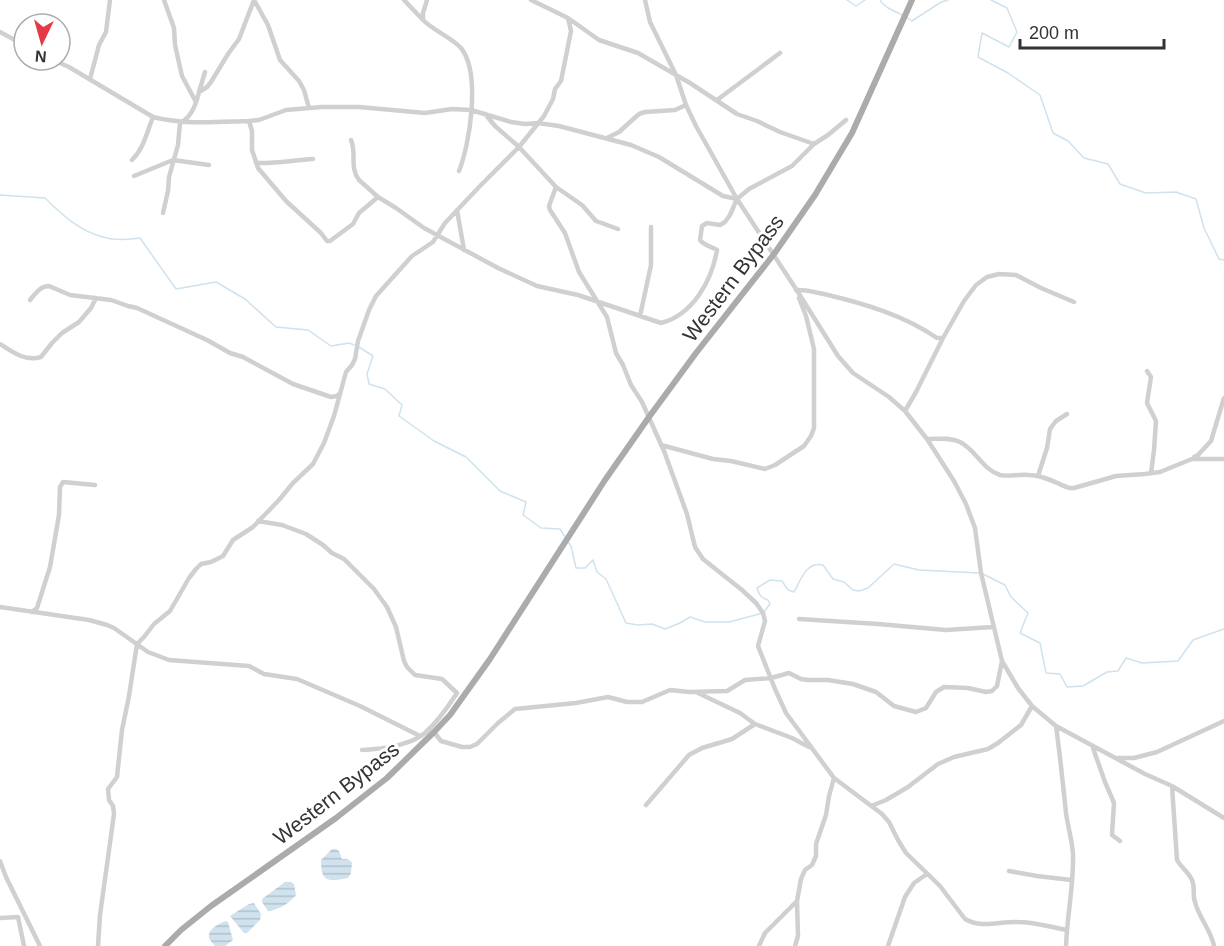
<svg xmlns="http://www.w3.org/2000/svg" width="1224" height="946" viewBox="0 0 1224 946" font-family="Helvetica,sans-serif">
	<defs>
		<pattern id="water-rules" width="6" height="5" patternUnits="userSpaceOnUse" patternTransform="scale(1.5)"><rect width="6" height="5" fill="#cfe2ee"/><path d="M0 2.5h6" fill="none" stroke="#b2c2cd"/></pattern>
	</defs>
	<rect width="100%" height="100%" fill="#fff"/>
	<!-- water -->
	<path fill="url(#water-rules)" d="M332,849H336L339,851L342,859H347L352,862L351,873L348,878C327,882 321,882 321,860Z
		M285,882H291L294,884L296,895C288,904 279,910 268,911L262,902V899Z
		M254,903L261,914L260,920L247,933H244L230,916L249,904Z
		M226,921L228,922L233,940L225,946H215C214,945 210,940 209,938C207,929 220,923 226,921Z"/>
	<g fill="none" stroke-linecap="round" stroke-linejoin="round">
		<!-- stream -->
		<path stroke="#cfe2ee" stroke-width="1.5" d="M847,0L856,6L865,0
			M881,0V2L888,8L902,15
			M991,0L1007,8L1017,32L1009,47L982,33L978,57L1008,73L1040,95L1053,133L1068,141L1084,158L1108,164L1120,184L1146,193L1176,192L1196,199L1204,228L1219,259L1224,260
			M906,17L912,21L941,2L948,0
			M0,195L45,198C63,216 82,233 107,238C117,241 130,239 140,238L176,289L216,282L245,299L276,327L308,330L331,346L349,343L354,345
			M359,347L373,356L367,374L369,384L385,389L402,405L399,416L434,441L466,457L500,491L526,502L523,515L541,528L560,529L566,538
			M568,542L571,546L576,568H585L593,560L597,572L606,579L626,623L638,625L652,624L665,629L680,623L690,617L705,622H729L763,613L770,604L768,600C761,598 759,595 757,588L770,580L782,581L788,590L794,592C801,580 806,561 823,565L833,579L844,582L853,590L859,591L868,588L894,564L919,570L979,573
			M983,574L1005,585L1011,597L1028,613L1020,633L1040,643L1046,673L1060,674L1067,687L1083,686L1107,672L1118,671L1126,658L1142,663L1178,661L1193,640L1224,629"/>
		<!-- minor -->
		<path stroke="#d0d0d0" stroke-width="4.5" d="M164,0L174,28L175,45L182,76L196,102
			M254,0L268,25L280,60L299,81L304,90L309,108
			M404,0L423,20
			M427,0L423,13V20C434,31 451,37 461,48C481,73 470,144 459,171
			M645,0L650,22L676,75L686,105L696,126L737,199L796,289L838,356L853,373L889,397L905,411L927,439L954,481L966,504L975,528L981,573L1002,661L1018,688L1032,706L1056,726L1145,774L1172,786L1224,818
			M0,32L24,45
			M53,60L69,67L153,117C184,125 216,122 249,121L259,120L286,110L322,107H359L425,113L452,109L471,110L511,122L525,124L538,123L559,126L631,145L659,157L723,196L737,199
			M90,79L99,45L106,32L110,0
			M199,92L205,72
			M717,100L780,53
			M485,114L495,126L519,147L556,187L549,206L550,210L565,233L579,272L607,317L616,353L623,365L631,385L642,402L664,451L687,514L695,547L703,559L742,590L756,603L763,613L765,621L758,646L775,689L786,713L834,778L882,814L889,822L898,840L906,853L940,886L965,919C982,929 1000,921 1018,922C1034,922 1051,927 1067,930
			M249,121L252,131V150L258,168L286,201L321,233L327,241H330L353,224L359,213L378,197
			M607,138L619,132L639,114L645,112L675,110L686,105
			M351,140C357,153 349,167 359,180L378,197L396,208L424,228L498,268L537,286L578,295L661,323C693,315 712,280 717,250C710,246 705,246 700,240L702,226L707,223L720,225L725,222L730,215L737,199L749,189L792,166L814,144L780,132L757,121L737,114L690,83L638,53L599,40L568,18L531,0
			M814,144L828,135L846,120
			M132,160C144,148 147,132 153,117
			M256,163C274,164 294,160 313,159
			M134,176L173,160L209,165
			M556,187L582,205L596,221L618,229
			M457,210L464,250
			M163,213L168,191L169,177L178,145L180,123C192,117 196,104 199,92L207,87L211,82L228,54L239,39L254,0
			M796,290C806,289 818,293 828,295C866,304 905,316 937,338H943
			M30,300C35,294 40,286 49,286L70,295L111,300L128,306L137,308L207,340L230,353L243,357L293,384L331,397L337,396L340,393
			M640,316L651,265V227
			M0,344C12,352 26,362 41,357L52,343L62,333L79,322L91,308L96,298
			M1147,371L1151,377L1147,403L1156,421L1154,450L1151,473
			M905,411L916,392L943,338L964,301L976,285L987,277L999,274L1016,275L1041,288L1074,302
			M927,439C938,439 950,437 960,442C976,450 983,470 1000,475C1010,477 1019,474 1029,475C1043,475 1056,483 1069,488H1074L1116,476L1145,474L1160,472L1192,459H1224
			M661,445L713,459L731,461L765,469L775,465L804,446L811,436L814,428V349L806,316L799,298
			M1194,457L1198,455L1211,441L1224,398
			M1038,476L1047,448L1050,429L1056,421L1067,414
			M258,521L282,525L306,534L323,545L332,553L344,559L374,589L387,607L396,627L404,661L407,667L415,675L442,679L457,693C448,707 437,722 425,733C409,746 382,749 362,750
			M0,607L89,620L107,625L114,628L148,652L169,660L249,666L264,674L297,679L360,706L420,736
			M32,612L37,608L50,567L59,515L60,487L63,482L95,485
			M799,619L878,624L946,630L993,627
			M698,693L740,713L755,724L792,738L809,747
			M1056,726C1060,755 1063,784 1066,813C1068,827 1072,840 1073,854C1074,885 1067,915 1066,946
			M434,732L441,741L462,747H470L477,744L498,723L515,709L576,703L608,697L627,702H642L670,690L689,692L727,691L745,680L771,678L789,673L801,679L808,680H828L853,684L876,692L894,706L916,712L926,708L936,692L944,687L968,688L986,692L992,691L997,686L1002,661
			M1093,748L1105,782L1114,803L1112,835L1120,841
			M1118,758H1134L1157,752L1224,721
			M1172,786L1177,860C1181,867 1187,871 1191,878C1196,886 1192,894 1195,902C1199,918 1211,930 1214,946
			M646,805L689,755L702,748L732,739L755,724
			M871,806L886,800L908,787L938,764L954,757L988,749L998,743L1021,725L1032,706
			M0,861L6,877L40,946
			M1009,871L1037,876L1071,880
			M0,918L18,917L24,946
			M98,946L100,915L114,814L113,806L109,800L108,789L117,777L122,730L129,696L137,644L144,637L154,624L170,611L189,578L196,569L201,564L211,562L223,556L233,540L253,527L279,500L293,483L313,464L324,443L334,416L346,372L352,365L355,359L358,341L369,310L376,296L412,256L433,242L445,223L480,186L519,147L544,116L553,99L555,89L561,81L571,31L568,18
			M759,946L765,933L797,901
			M795,946L798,936L797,901L801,879L805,870L812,865L816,856V844L826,815L829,796L834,778
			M888,946L905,897L914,883L927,874"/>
		<!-- major -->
		<path stroke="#ababab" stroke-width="6" d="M165,946L181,930L211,906L336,818L387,778L434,732L450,715L490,659L605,480L649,417L696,353L774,254L815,195L852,133L912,0"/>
	</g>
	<g text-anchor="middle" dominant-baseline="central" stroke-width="6" stroke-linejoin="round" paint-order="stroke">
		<!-- street labels -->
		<g font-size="21" fill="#333" stroke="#fff">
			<text transform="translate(733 278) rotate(-53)">Western Bypass</text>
			<text transform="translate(336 793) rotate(-38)">Western Bypass</text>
		</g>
	</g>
	<!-- north arrow -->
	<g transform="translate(42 42) rotate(185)"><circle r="28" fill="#ffffff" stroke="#adadad" stroke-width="1.5"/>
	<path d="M0-4.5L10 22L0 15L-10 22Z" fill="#e63946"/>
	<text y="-9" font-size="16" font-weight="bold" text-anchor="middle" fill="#333333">N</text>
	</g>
	<!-- scale -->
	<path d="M1020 39v9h144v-9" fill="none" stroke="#333333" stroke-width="3"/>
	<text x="1029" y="39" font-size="18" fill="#333333" stroke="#ffffff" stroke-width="4.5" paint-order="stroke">200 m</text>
</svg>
